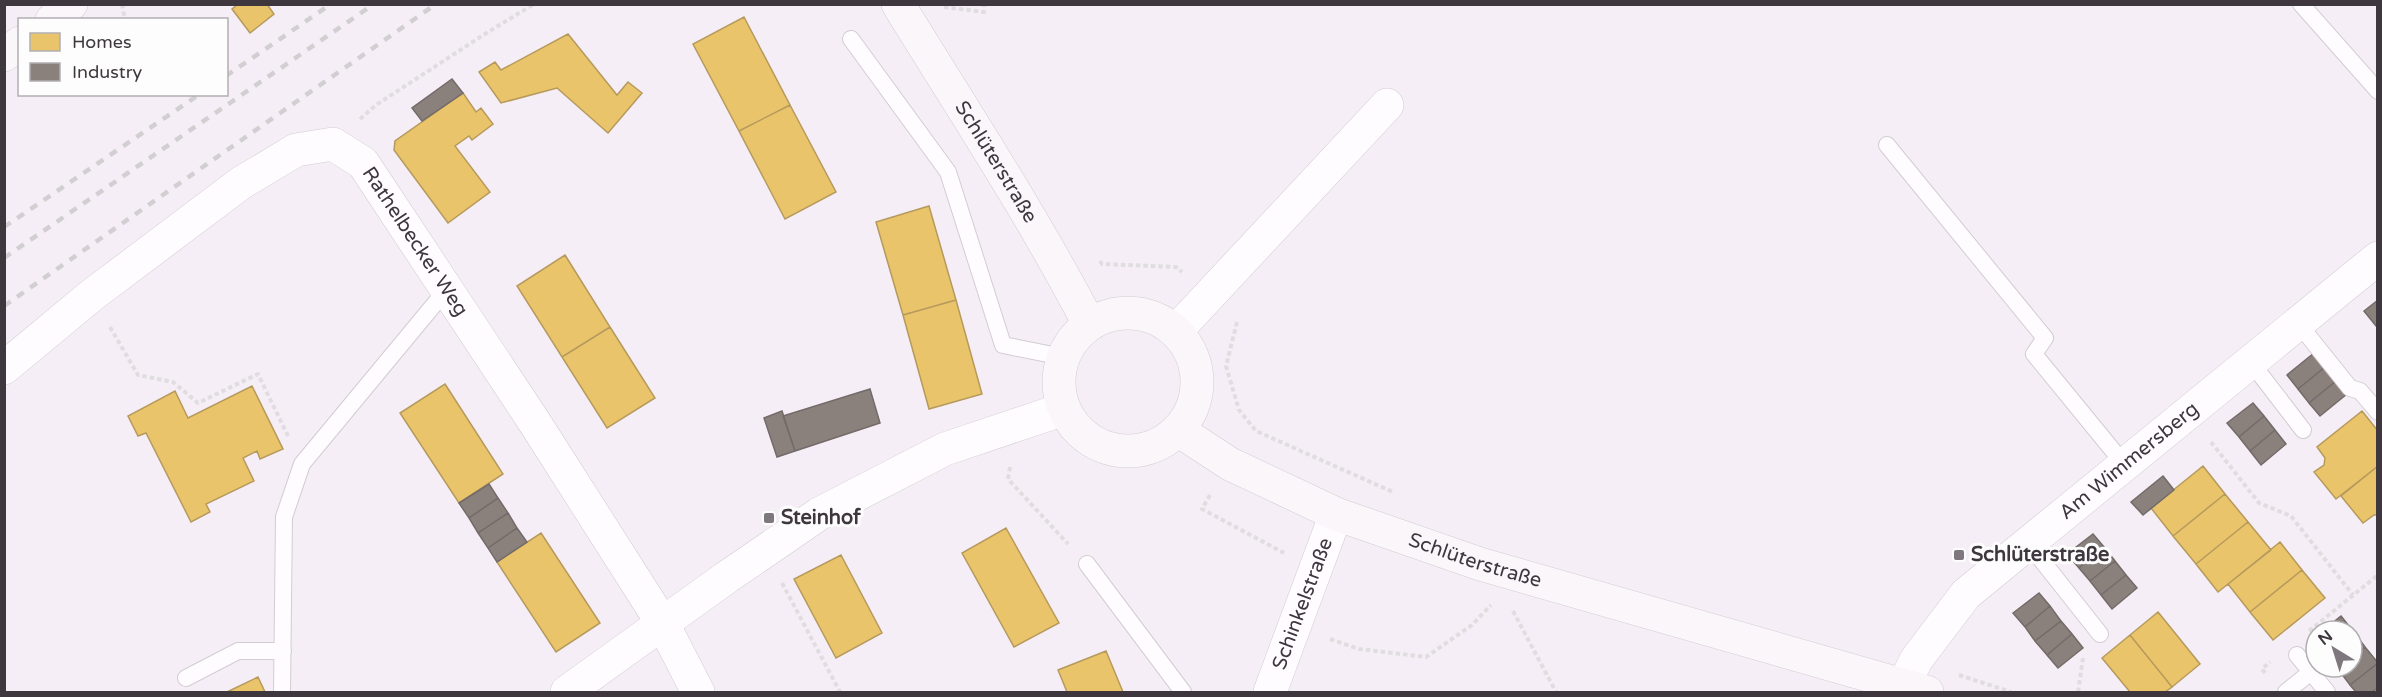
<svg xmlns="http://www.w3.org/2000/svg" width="2382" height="697" viewBox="0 0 2382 697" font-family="'Varela Round',sans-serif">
	<rect width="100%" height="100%" fill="#f6eef6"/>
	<!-- homes -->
	<path fill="#e9c46a" stroke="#b69a5d" stroke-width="1.5" d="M238,4H267L274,14L250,33L232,9Z
		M744,17L790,105L739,131L693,44Z
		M568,34L617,95L628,82L642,93L608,133L557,88L501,103L479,72L495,62L501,70Z
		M463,93L476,112L481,108L493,124L472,140L469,136L455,146L490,192L448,223L394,150L395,141Z
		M790,105L836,192L785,219L739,131Z
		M929,206L956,300L903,315L876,222Z
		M565,255L610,327L562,357L517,286Z
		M956,300L982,394L929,409L903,315Z
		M610,327L655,398L607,428L562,357Z
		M445,384L503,474L459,503L400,413Z
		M252,386L283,449L260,459L257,451L243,458L254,481L206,504L210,512L191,522L146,433L138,436L128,416L175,391L188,418Z
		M2362,411L2378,431V466L2336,499L2314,472L2324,465L2325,458L2317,447Z
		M2203,466L2225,494L2173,536L2151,508Z
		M2378,466V515H2374L2363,523L2341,496Z
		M2225,494L2248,522L2196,564L2173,536Z
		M2248,522L2271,550L2218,592L2196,564Z
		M1006,528L1059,623L1014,647L962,553Z
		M541,533L600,623L556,652L497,562Z
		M2280,542L2302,570L2250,612L2228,584Z
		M841,555L882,633L836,658L794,579Z
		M2302,570L2325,598L2273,640L2250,612Z
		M2158,612L2200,664L2172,687L2130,635Z
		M2130,635L2172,687L2165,692H2130L2102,658Z
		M1106,651L1123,692H1067L1058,670Z
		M258,677L265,692H227Z"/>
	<!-- industry -->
	<path fill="#8a817c" stroke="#736b69" stroke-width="1.5" d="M452,79L463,93L422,121L412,108Z
		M2378,300V324L2376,326L2364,311Z
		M2314,353L2325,367L2298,389L2287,375Z
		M2325,367L2336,381L2309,403L2298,389Z
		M2336,381L2347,394L2320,416L2309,403Z
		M870,389L880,423L795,451L783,416Z
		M2253,403L2264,416L2239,437L2227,423Z
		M782,411L795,451L777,457L764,418Z
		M2264,416L2275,430L2250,451L2239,437Z
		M2275,430L2286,444L2261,465L2250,451Z
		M2163,476L2174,490L2143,515L2131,502Z
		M489,484L498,498L469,518L459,503Z
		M498,498L508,513L478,533L469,518Z
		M508,513L517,528L488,548L478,533Z
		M517,528L527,542L497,562L488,548Z
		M2093,534L2104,547L2079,568L2067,554Z
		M2104,547L2115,561L2090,581L2079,568Z
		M2115,561L2126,575L2101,595L2090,581Z
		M2126,575L2137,588L2112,609L2101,595Z
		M2039,593L2050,606L2025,627L2013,613Z
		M2050,606L2061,621L2035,641L2025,627Z
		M2341,616L2353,631L2352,632L2322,631Z
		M2061,621L2072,634L2047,655L2035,641Z
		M2353,631L2365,647L2352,658V632Z
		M2072,634L2083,648L2058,668L2047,655Z
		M2365,647L2378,663L2350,685L2338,669L2340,667H2352V658Z
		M2378,663V688L2372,692H2356L2350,685Z"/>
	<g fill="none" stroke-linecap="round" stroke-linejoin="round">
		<!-- lane casing -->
		<g stroke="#d3ccd2" stroke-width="18">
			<path id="lane" d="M2301,4L2378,91
				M851,39L948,172L1003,345L1063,357
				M1887,145L2045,338L2034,354L2124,464
				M2298,323L2350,388L2360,391L2378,412
				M2250,361L2303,430
				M2028,543L2100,634
				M1087,564L1183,692
				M2297,655L2311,672
				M186,678L238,651H283
				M282,692L284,517L302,464L447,289
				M2286,692L2311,672L2327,692"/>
		</g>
		<!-- street casing -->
		<g stroke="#d3ccd2" stroke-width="34">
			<g id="street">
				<path d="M1176,331L1387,105"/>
				<path id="s1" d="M4,368L92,295L241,183L296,150L333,144L363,163L535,423L663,624L698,692"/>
				<path id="s2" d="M1904,685L1916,660L1966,594L2378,258"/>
				<path d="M567,692L727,577L819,514L945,449L1064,409"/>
				<path id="s3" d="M1270,692L1336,514"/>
			</g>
		</g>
		<!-- secondary casing -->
		<g stroke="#d3ccd2" stroke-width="34">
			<g id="secondary">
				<path id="s4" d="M898,4C963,110 1032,214 1089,324"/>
				<path d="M52,20L71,4"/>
				<path d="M4,55L20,43"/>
				<circle cx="1128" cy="382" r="69"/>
				<path id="s5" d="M1178,430L1230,464L1336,514L1480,564L1927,692"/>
			</g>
		</g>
		<!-- path -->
		<path stroke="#e0dde0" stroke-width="4" stroke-dasharray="4.5 3" stroke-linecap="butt" d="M122,4L125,20
			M944,7L984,12V4
			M360,119L376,105L488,32L534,4
			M1100,261L1102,264L1176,267L1182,272
			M1237,322L1226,366L1239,410L1256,431L1393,492
			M110,327L138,375L173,382L198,403L258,374L288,436
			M2211,442L2259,503L2291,516L2353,595
			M1010,467L1008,479L1068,544
			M1210,495L1202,509L1284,553
			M782,583L840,692
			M1513,611L1556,692
			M2309,631L2378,575
			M1330,639L1359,649L1426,657L1472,625L1491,605
			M2265,673L2262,669L2270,662
			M1959,675L2011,692
			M2078,692L2083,658"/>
		<!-- lane -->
		<use href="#lane" stroke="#fefcfe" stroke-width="16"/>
		<!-- street -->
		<use href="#street" stroke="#fefcfe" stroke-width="33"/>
		<!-- secondary -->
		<use href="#secondary" stroke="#fbf6fa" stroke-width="33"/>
		<!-- rail -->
		<path stroke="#d2cfd2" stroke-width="4.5" stroke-dasharray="8 8" stroke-linecap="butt" d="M226,76L331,4
			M4,227L200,94
			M4,258L374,4
			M4,306L436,4"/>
	</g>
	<!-- markers -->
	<g fill="#7e787e" stroke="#fdfdfd" stroke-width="2">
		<rect x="763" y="512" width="12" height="12" rx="3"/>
		<rect x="1953" y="549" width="12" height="12" rx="3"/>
	</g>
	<g text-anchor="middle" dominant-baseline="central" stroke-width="6" stroke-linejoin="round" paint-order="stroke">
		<!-- street labels -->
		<g font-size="20" fill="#3e383e" stroke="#fdfdfd">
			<text stroke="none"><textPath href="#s4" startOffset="186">Schlüterstraße</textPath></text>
			<text stroke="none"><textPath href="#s1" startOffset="532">Rathelbecker Weg</textPath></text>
			<text stroke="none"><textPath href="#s2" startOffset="321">Am Wimmersberg</textPath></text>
			<text stroke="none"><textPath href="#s5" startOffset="326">Schlüterstraße</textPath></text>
			<text stroke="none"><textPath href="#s3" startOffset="94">Schinkelstraße</textPath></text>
		</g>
		<!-- poi labels -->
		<g font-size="20" font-weight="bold" fill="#3e383e" stroke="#fdfdfd" text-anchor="start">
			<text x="781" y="518">Steinhof</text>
			<text x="1971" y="555">Schlüterstraße</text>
		</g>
	</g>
	<!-- border -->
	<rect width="2382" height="697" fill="none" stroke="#3e383e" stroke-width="12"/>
	<!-- legend -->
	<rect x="18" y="18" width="210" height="78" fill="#fdfdfd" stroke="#b1aeb1" stroke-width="1.5"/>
	<rect x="30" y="33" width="30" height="18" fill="#e9c46a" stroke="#b1aeb1" stroke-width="1.5"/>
	<text x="72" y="48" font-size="18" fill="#3e383e">Homes</text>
	<rect x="30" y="63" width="30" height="18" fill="#8a817c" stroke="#b1aeb1" stroke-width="1.5"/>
	<text x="72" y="78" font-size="18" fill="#3e383e">Industry</text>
	<!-- north arrow -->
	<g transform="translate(2334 649) rotate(322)"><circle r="28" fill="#fdfdfd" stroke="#b1aeb1" stroke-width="1.5"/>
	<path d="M0-4.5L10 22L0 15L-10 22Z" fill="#7e787e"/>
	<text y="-9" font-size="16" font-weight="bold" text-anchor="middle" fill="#3e383e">N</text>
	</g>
</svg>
